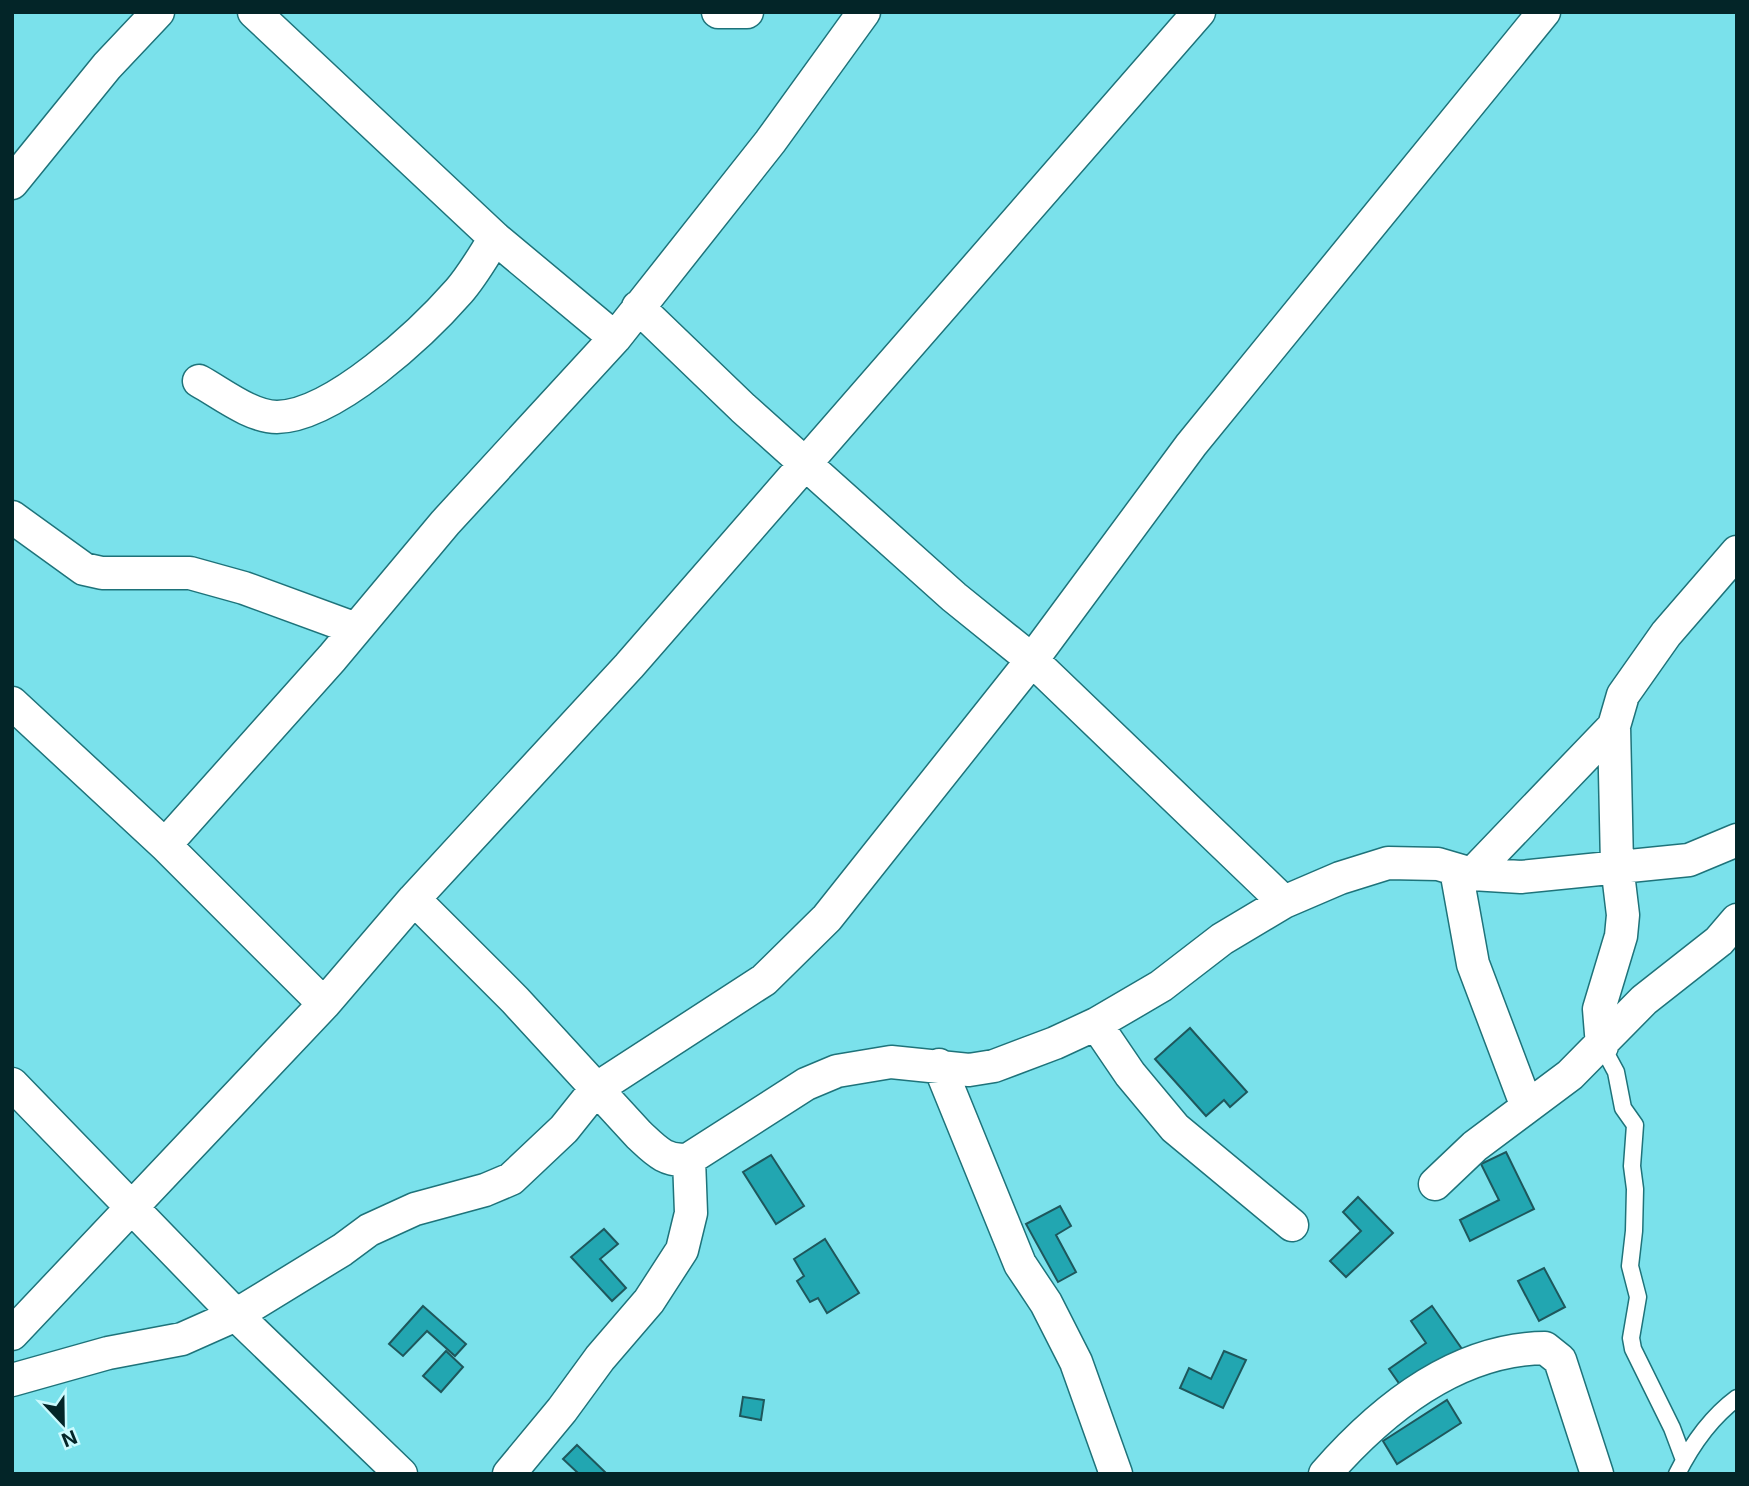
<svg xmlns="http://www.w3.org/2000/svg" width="1749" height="1486" viewBox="0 0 1749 1486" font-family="Inter,sans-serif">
	<rect width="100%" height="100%" fill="#7ae1eb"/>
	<!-- building -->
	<path fill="#22a6b1" stroke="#1e575c" stroke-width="2" d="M1190,1028L1247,1092L1230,1107L1224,1100L1206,1116L1155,1059Z
		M1506,1152L1534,1209L1470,1241L1460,1220L1499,1200L1481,1164Z
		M771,1155L804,1206L776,1224L743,1172Z
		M1358,1197L1393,1233L1346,1277L1330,1261L1361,1231L1343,1212Z
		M1060,1206L1071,1226L1056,1235L1076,1272L1058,1282L1026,1224Z
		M604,1229L618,1244L600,1259L626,1288L612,1301L571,1257Z
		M825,1239L859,1293L827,1313L818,1298L810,1302L797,1281L804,1276L794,1259Z
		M1544,1268L1565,1307L1539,1321L1518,1281Z
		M423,1306L466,1344L455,1356L427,1331L403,1356L389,1344Z
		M1432,1306L1462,1349L1403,1389L1389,1369L1426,1343L1411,1321Z
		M446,1351L463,1367L441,1392L423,1376Z
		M1224,1351L1246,1360L1223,1408L1180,1388L1189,1368L1211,1379Z
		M743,1397L764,1400L761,1420L740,1416Z
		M1447,1400L1461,1423L1397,1464L1383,1441Z
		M577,1445L607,1474H579L563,1459Z"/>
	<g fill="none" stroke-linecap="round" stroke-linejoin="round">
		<!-- service casing -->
		<g stroke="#1e737a" stroke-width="19">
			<path id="service" d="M1602,1046L1616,1072L1623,1108L1635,1125L1632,1166L1635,1189L1634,1231L1630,1266L1638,1297L1631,1338L1633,1349L1672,1428L1684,1460
				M1677,1474C1692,1444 1710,1418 1737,1398"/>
		</g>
		<!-- minor casing -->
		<g stroke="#1e737a" stroke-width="35">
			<path id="minor" d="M254,12L495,238L615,338
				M718,12H747
				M12,183L107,66L158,12
				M638,307L743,408L954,597L1032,660L1284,902
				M199,381C221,393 251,417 277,417C334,416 423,332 459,291C473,275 484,255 495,238
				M12,517L84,569L102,573H190L244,588L356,629
				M12,703L165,845L324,1004
				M165,845L332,658L445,523L615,338L770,142L864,12
				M1456,870L1473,964L1527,1107
				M1472,874L1614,726
				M414,899L515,1000L639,1135C655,1150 666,1163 689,1159L806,1084L837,1071L891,1062L969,1070L994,1066L1055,1043L1096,1024L1161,986L1222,939L1284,902L1340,878L1388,863L1438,864L1472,874L1521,877L1689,860L1737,840
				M1096,1024L1130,1074L1175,1128L1292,1225
				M1602,1046L1599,1009L1621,936L1623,915L1617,865L1614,726L1623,695L1666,634L1737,552
				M939,1065L1020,1264L1046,1303L1076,1362L1116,1474
				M12,1084L236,1315L401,1474
				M1435,1184L1475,1146L1570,1075L1644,1000L1719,941L1737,920
				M12,1334L324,1004L414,899L629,666L1199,12
				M12,1380L108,1353L182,1339L236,1315L342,1250L369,1230L415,1209L485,1190L511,1179L564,1129L596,1089L764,980L827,918L1032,660L1191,445L1544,12
				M509,1474L562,1410L600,1358L649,1301L682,1250L691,1213L689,1159
				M1325,1474C1381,1410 1456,1349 1545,1348L1560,1360L1597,1474"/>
		</g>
		<!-- service -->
		<use href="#service" stroke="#fff" stroke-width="16"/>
		<!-- minor -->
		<use href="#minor" stroke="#fff" stroke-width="32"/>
	</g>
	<!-- border -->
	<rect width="1749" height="1486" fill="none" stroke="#032528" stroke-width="28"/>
	<!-- north arrow -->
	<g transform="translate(63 1423) rotate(158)" stroke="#cafafe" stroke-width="5" paint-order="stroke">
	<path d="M0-5L12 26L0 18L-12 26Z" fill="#032528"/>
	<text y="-10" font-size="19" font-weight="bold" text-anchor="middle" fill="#032528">N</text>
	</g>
</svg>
